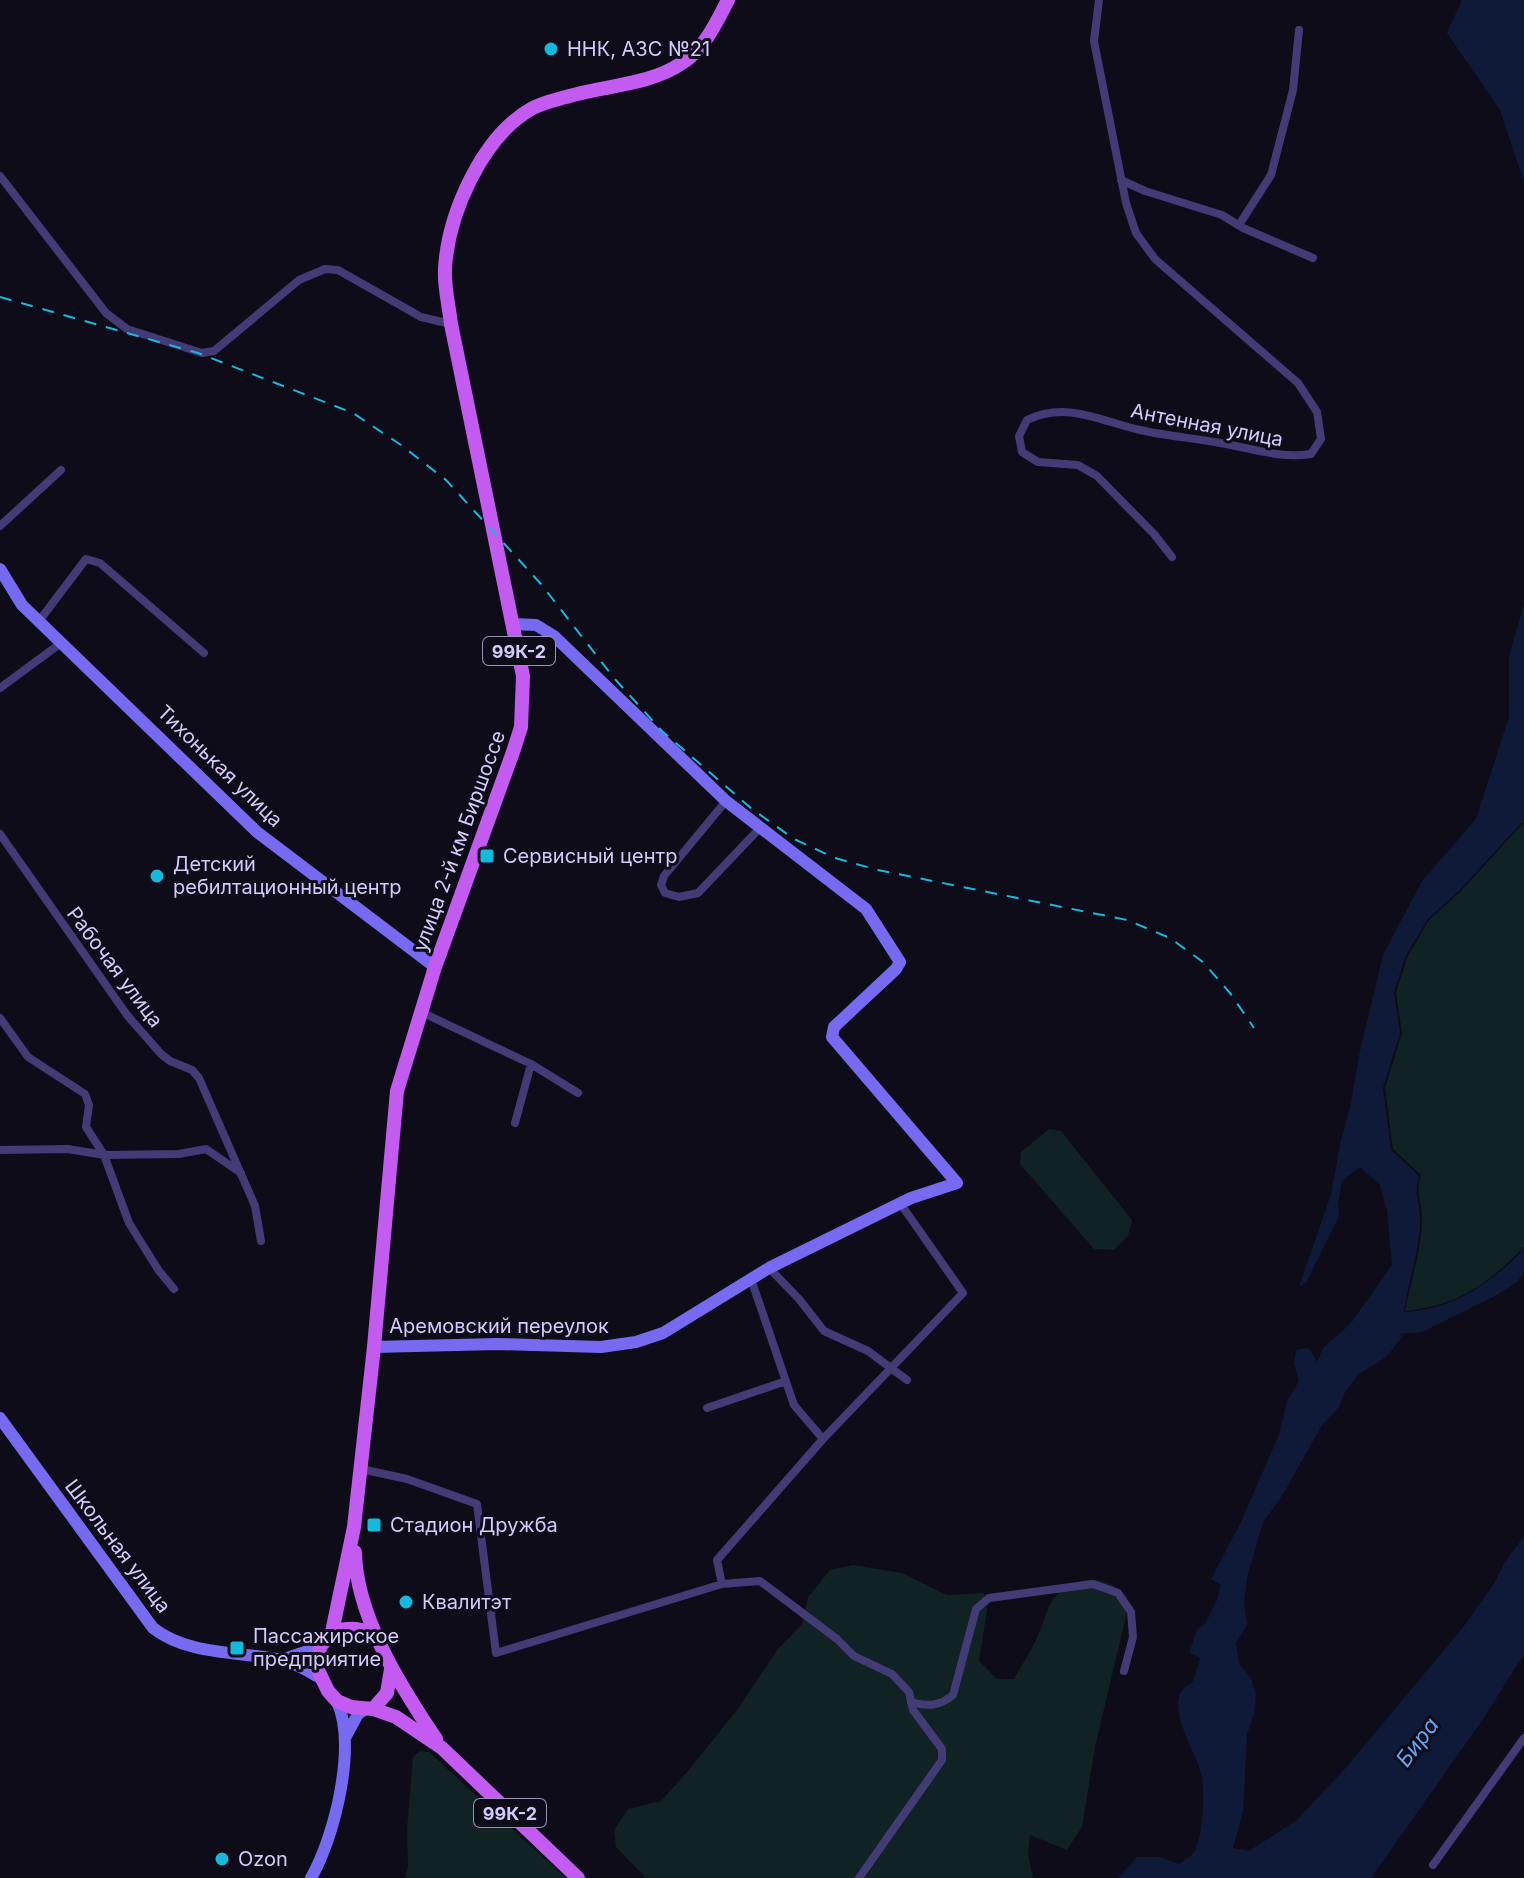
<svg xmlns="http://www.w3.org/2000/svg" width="1524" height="1878" viewBox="0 0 1524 1878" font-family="Inter,sans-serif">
	<rect width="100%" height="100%" fill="#0f0c1a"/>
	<!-- green -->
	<path fill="#102223" d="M1524,822V1247C1488,1284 1457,1306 1405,1311C1411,1281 1422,1249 1422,1218C1422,1200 1415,1194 1421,1175L1393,1149L1385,1088L1402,1033L1396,992L1408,956L1429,920L1460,892Z
		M1049,1129L1061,1131L1132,1220L1128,1236L1114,1250L1094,1249L1020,1164L1021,1152Z
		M853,1565L902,1573L947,1595L984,1593L987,1610L979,1661L997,1679H1014C1022,1664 1032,1650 1038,1635C1044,1623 1047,1604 1057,1595C1078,1574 1108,1575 1127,1597L1126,1616L1095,1747L1082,1827L1067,1850L1030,1835L1028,1854L1033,1878H646L616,1847L614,1830L628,1809L661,1801L688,1771L737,1710L778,1649L802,1624L808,1597L830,1570Z
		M420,1751L429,1752L566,1878H405L408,1867L407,1829L413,1757Z"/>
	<!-- water -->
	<path fill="#0e1a37" d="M1462,0H1524V182L1500,110L1447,33Z
		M1524,604V820L1459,891L1428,919L1406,955L1394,992L1400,1033L1383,1088L1391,1150L1419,1176C1413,1194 1420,1201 1420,1219C1420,1250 1408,1281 1404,1312C1454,1309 1490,1284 1524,1249V1272L1517,1282L1493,1297L1422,1332L1400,1334L1402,1337L1386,1357L1358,1375L1344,1394L1339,1407L1322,1425L1282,1496L1263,1522L1247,1577L1244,1603L1247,1625L1236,1643L1239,1664L1251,1678L1256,1695L1254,1713L1247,1735L1243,1811L1233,1848L1249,1851L1297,1820L1343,1771L1464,1626L1494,1584L1505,1562L1524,1536V1654L1483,1719L1371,1878H1118L1137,1857H1159L1179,1864C1184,1860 1191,1857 1194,1852C1203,1837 1205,1795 1202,1777C1197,1750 1157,1698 1193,1682L1200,1658L1189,1653L1197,1629L1205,1624L1217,1600L1221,1585L1211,1579L1241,1522L1279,1435L1287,1401L1299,1381L1294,1364L1296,1350L1309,1348L1317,1362L1323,1348L1351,1323L1392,1265L1387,1211L1380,1185L1360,1167L1342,1181L1338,1203L1339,1216L1306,1283L1299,1287L1331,1194L1341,1140L1350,1108L1360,1051L1383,955L1422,881L1476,819L1509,717V656Z"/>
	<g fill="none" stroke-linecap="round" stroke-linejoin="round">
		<!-- street -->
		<path stroke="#423b75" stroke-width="8" d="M1099,0L1094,41L1126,203L1136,233L1155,259L1298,383L1317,412L1321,439L1311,454C1280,459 1251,448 1220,443C1194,438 1166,436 1140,430C1100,421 1067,401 1027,420L1019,436L1022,452L1038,462L1078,465L1097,476L1154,534L1172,557
			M0,176L106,313L127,329L202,353L214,351L299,280L325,269L338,270L421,317L451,324
			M1121,180L1145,191L1222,215L1243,228L1313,258
			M1239,225L1271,175L1293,90L1299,30
			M0,526L61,470
			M39,621L86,559L100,563L204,653
			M0,688L61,643
			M726,801L664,876L661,885L665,893L679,897L698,893L760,828
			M0,834L127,1015L161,1054L170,1061L192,1070L199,1078L255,1206L261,1241
			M421,1012L531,1064L515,1123
			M0,1018L28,1057L85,1094L89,1105L86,1127L104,1155L129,1223L159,1271L174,1289
			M531,1064L578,1093
			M0,1150L68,1149L104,1155L179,1154L206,1149L241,1173
			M769,1268L799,1299L824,1331L868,1351L907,1380
			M751,1279L794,1405L823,1439
			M707,1408L786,1381
			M361,1469L407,1479L477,1504L496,1653L722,1584L760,1581L837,1639L854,1656L892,1674L909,1692L913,1710L942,1749V1760L859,1878
			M722,1584L717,1560L823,1439L963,1293L900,1203
			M911,1702C928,1707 940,1706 953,1695L976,1609L989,1598L1093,1584L1118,1593L1131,1612L1133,1637L1124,1671
			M1433,1865L1524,1738"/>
		<!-- secondary -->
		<path stroke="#776af1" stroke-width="12" d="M0,569L22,605L257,832L435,967
			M374,1347L497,1344L601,1347L636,1342L663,1333L769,1268L911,1198L957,1183L832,1037L834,1027L896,969L900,962L866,909L726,801L554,636L536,625L513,624
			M0,1418L153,1628C189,1656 239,1651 282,1660C296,1663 309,1672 322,1679
			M284,1659L320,1647
			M346,1736L358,1714L364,1710
			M311,1878C335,1836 357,1746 337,1701"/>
		<!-- primary -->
		<path stroke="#c35bf0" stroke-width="14" d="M355,1552C356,1616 401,1687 436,1739
			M332,1632C350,1627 363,1627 378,1638
			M373,1709L387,1693L391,1669
			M578,1878L442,1748L396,1717L373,1709L351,1707L337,1701L328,1691L317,1668L320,1647L332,1632L354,1527L374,1347L397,1091L435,967L513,752L521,727L523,676L451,324C449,306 444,287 445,269C448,214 482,137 531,109C541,103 555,100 566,97C604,85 648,86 682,63C705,48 716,23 728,0"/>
		<!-- rail -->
		<path stroke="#14badc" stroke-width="2" stroke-dasharray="12 10" stroke-linecap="butt" d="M0,297L198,353L353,413L401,445L446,480L541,584L614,678L662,731L752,809L794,839L835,858L878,870L1127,920L1170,938L1203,962L1230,993L1254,1028"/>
	</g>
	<!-- markers -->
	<g fill="#14badc" stroke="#0f0c1a" stroke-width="3">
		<circle cx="551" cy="49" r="8"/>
		<rect x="479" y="848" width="16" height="16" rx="4"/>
		<circle cx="157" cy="876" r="8"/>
		<rect x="366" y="1517" width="16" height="16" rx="4"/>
		<circle cx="406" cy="1602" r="8"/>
		<rect x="229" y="1640" width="16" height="16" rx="4"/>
		<circle cx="222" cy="1859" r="8"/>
	</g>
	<g text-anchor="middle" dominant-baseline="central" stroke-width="6" stroke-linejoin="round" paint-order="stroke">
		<!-- shield labels -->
		<g fill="#0f0c1a" stroke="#9891b7" stroke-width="2">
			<rect x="483" y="637" width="72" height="28" rx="6"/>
			<rect x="474" y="1799" width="72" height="28" rx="6"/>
		</g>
		<g font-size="18" font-weight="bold" fill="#d3cafa">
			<text x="519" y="651">99К-2</text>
			<text x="510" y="1813">99К-2</text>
		</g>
		<!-- poi labels -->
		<g font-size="20" fill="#d3cafa" stroke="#0f0c1a" text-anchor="start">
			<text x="567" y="49">ННК, АЗС №21</text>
			<text x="503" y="856">Сервисный центр</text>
			<text x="173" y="864">Детский<tspan x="173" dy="23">ребилтационный центр</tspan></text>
			<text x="390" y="1525">Стадион Дружба</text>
			<text x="422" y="1602">Квалитэт</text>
			<text x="253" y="1636">Пассажирское<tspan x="253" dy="23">предприятие</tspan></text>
			<text x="238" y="1859">Ozon</text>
		</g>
		<!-- street labels -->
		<g font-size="20" fill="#d3cafa" stroke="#0f0c1a">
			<text transform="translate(1207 425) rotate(11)">Антенная улица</text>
			<text transform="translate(220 766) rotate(44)">Тихонькая улица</text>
			<text transform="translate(459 841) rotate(-70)">улица 2-й км Биршоссе</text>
			<text transform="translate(115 967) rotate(53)">Рабочая улица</text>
			<text x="499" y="1326">Аремовский переулок</text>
			<text transform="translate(118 1546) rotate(53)">Школьная улица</text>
		</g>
		<!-- water labels -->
		<g font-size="22" font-style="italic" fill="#61a4f1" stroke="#0f0c1a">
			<text transform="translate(1417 1742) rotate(-53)">Бира</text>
		</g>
	</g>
</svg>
